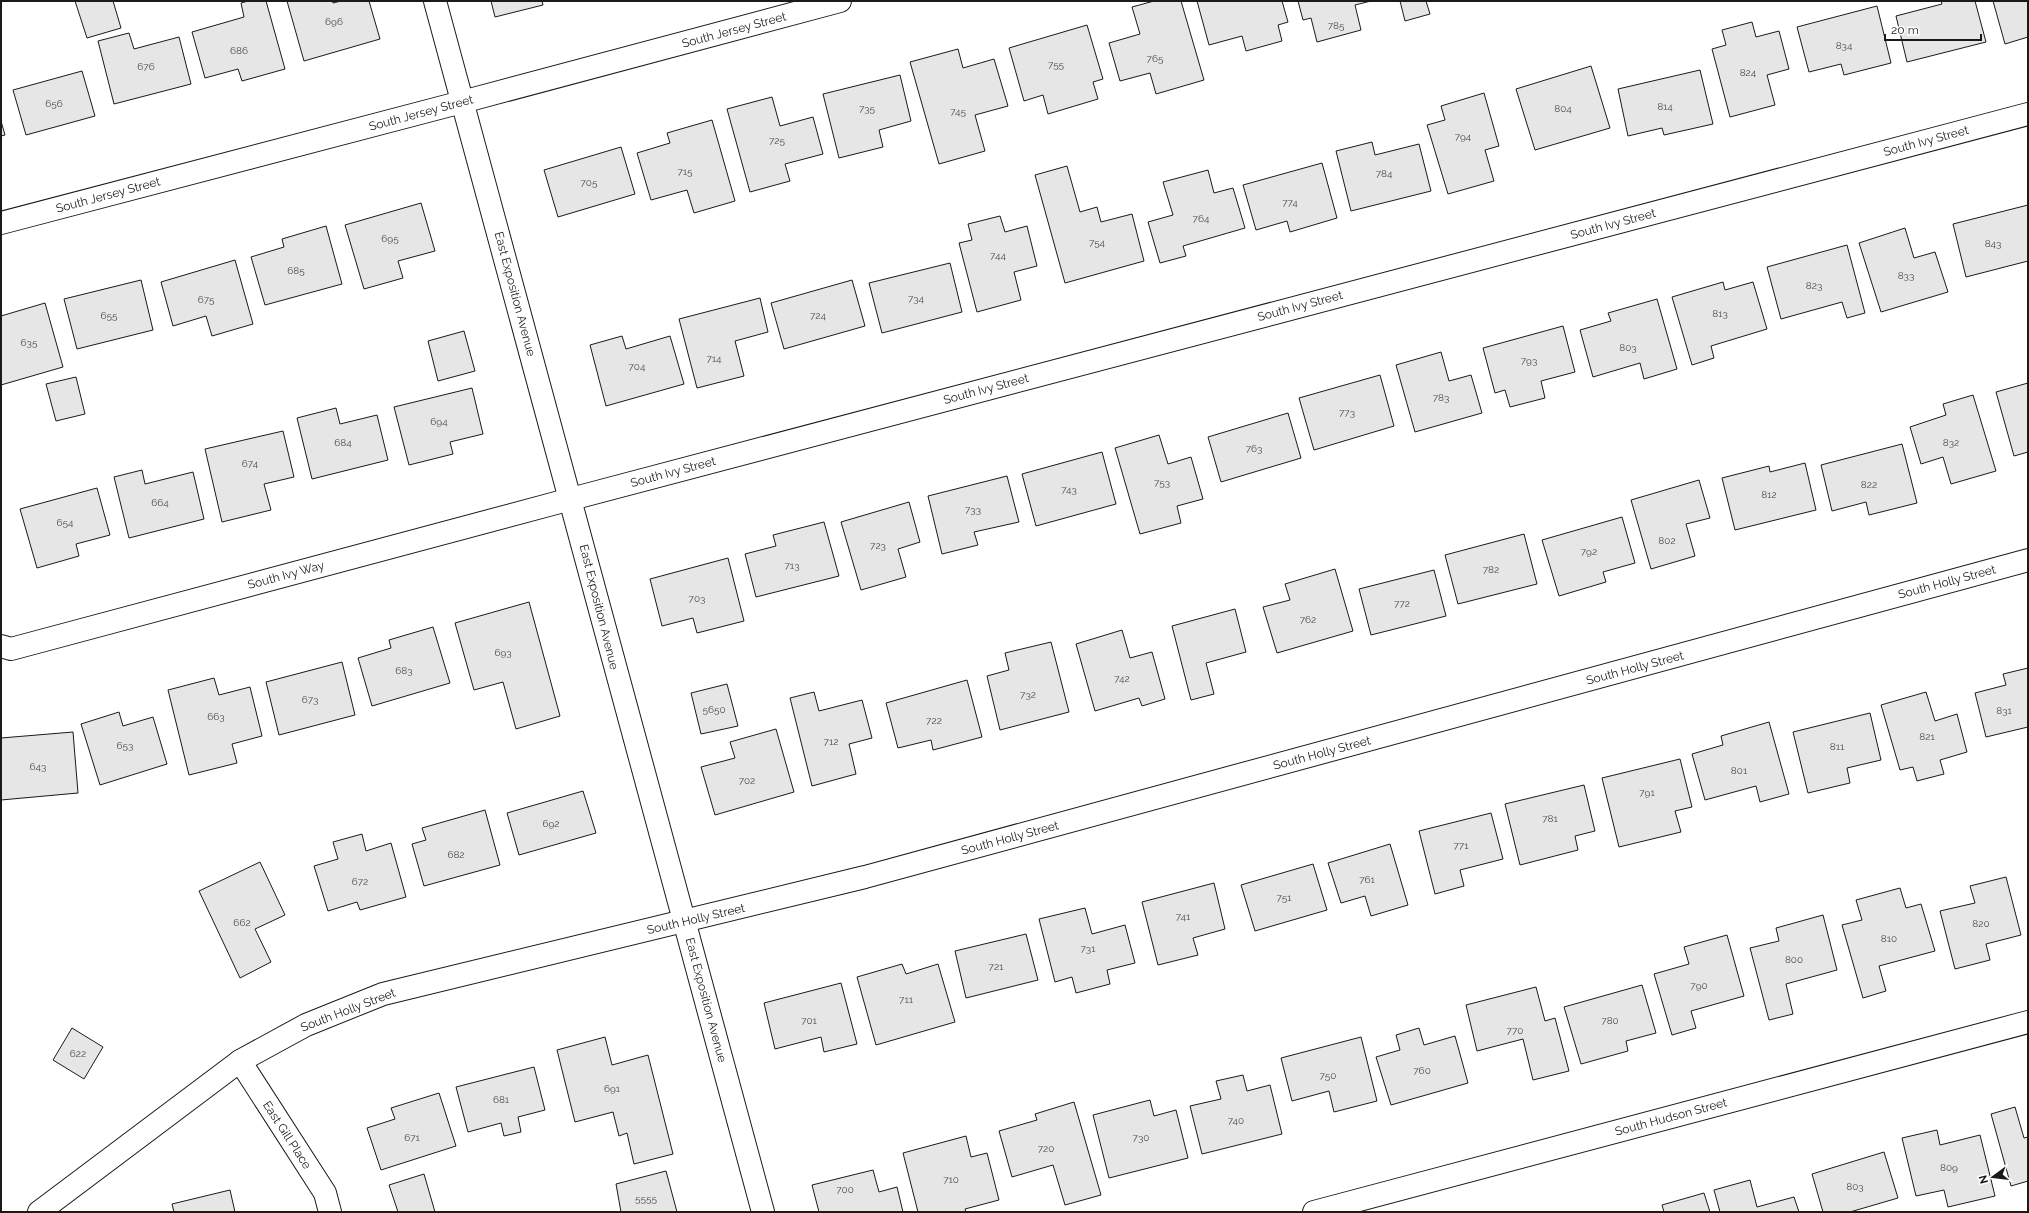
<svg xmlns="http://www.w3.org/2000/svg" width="2029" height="1213" viewBox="0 0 2029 1213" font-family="Raleway,sans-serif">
	<rect width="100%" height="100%" fill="#fff"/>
	<!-- building -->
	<path fill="#e6e6e6" stroke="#1a1a1a" d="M75,1H113L121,28L87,38Z
		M248,1H266L285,69L242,81L238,69L205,78L192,32L244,17L241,3Z
		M287,1H332L333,3L341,1H369L380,39L304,61Z
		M491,1H542L543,5L495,17Z
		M1154,1H1181L1204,80L1156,94L1150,73L1120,81L1109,43L1140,34L1132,7Z
		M1197,1H1282L1288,22L1278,25L1282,41L1246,51L1242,36L1209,45Z
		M1298,1H1371L1355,5L1361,30L1317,42L1311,18L1303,20Z
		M1400,1H1426L1430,14L1405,21Z
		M1941,1H1975L1986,42L1907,62L1896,16L1942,4Z
		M1993,1H2028V37L2005,44Z
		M1877,6L1891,63L1844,75L1841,64L1809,72L1797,27Z
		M1752,22L1756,37L1779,31L1789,69L1767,75L1775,105L1730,117L1712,49L1726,45L1722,30Z
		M1087,25L1103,79L1093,82L1098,99L1048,114L1043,95L1024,101L1009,48Z
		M129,33L134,49L179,37L191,84L114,104L98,41Z
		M958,49L963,68L994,59L1008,106L975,115L985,151L939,164L910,62Z
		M1591,66L1610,128L1535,150L1516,89Z
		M1700,70L1713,124L1664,135L1662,128L1628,136L1618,89Z
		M82,71L95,116L26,135L13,90Z
		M900,75L911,121L879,130L883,147L839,158L823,94Z
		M1484,93L1499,146L1485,150L1494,181L1448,194L1427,125L1445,120L1441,106Z
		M772,97L780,126L813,117L823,154L785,164L790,181L750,192L727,109Z
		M712,120L735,201L694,213L687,190L651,200L637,153L670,143L667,133Z
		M1,121L5,135L1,136Z
		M1372,142L1375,155L1419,144L1431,191L1351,211L1336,151Z
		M621,147L635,194L558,217L544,170Z
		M1322,163L1337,218L1290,232L1287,221L1256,230L1243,185Z
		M1067,166L1080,212L1097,207L1101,222L1132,214L1144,261L1065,283L1035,175Z
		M1208,170L1214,193L1233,188L1245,228L1183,246L1186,256L1160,263L1148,222L1173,215L1163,182Z
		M421,203L435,251L398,261L403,278L364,289L345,225Z
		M2028,205V261L1966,277L1953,224Z
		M1000,216L1005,232L1027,226L1037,266L1014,272L1021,300L977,312L959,243L972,240L968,224Z
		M326,226L342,284L265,305L251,257L284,247L282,239Z
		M1905,228L1914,258L1935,252L1948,292L1881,312L1859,243Z
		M1847,245L1865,313L1847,318L1842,302L1781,319L1767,267Z
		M235,260L253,324L212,336L206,316L173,326L161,282Z
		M950,263L962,312L882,333L869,283Z
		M141,280L153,330L77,349L64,299Z
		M852,280L865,326L784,349L771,303Z
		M1723,282L1725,290L1753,282L1767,329L1711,346L1714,358L1692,365L1672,297Z
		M760,298L768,332L735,341L744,376L697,388L679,319Z
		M1657,299L1677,369L1644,379L1640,363L1593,377L1580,330L1611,321L1608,313Z
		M45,303L63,367L1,385V316Z
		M1563,326L1575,372L1541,381L1545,398L1510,407L1505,390L1495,393L1483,348Z
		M464,331L475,371L438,381L428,341Z
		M622,336L626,349L670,336L684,384L606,406L590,345Z
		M1441,352L1449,381L1471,375L1482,413L1415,432L1396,365Z
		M1380,375L1394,426L1314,450L1299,398Z
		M76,377L85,414L56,421L46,384Z
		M2028,383V452L2014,456L1996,392Z
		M472,388L483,434L450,442L453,454L409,465L394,407Z
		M1973,395L1996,471L1951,484L1943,457L1921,464L1910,427L1946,415L1943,404Z
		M336,408L340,424L377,415L388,460L312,479L297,418Z
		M1288,413L1301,458L1221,482L1208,437Z
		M283,431L294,477L264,484L271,510L222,522L205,449Z
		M1159,435L1168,464L1191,457L1203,499L1177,506L1181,523L1140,534L1115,448Z
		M1902,444L1917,503L1869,515L1866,502L1832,511L1821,465Z
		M1102,452L1116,504L1036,526L1022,474Z
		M1805,463L1816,510L1735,530L1722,478L1769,466L1770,472Z
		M142,470L145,484L193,472L204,519L129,538L114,477Z
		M1007,476L1019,522L974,532L978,545L942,554L928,496Z
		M1699,480L1710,518L1686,524L1695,556L1651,569L1631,500Z
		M97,488L110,535L76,544L79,556L37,568L20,509Z
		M909,502L920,542L898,549L906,577L861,590L841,522Z
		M1622,517L1635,563L1603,572L1606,582L1559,596L1542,540Z
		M824,522L839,576L756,597L745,554L776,546L773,535Z
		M1524,534L1537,584L1458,604L1445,555Z
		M728,558L744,621L697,633L693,618L662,626L650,579Z
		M1335,569L1353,631L1277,653L1263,607L1290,600L1285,584Z
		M1434,570L1446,616L1371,635L1359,589Z
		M529,602L560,716L516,729L503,682L474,690L455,623Z
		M1235,609L1246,652L1206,663L1214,694L1191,700L1172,626Z
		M433,627L450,683L372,706L358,658L391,648L389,640Z
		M1122,630L1130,658L1152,652L1165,699L1142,706L1139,698L1095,711L1076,644Z
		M1051,642L1069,712L1000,730L987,676L1009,670L1005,653Z
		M342,662L355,715L279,735L266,682Z
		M2028,668V727L1986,737L1975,693L2006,685L2003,674Z
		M214,678L219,695L250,687L262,736L232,744L237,763L189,775L168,690Z
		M967,680L982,737L933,750L931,740L898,748L886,703Z
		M727,684L738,726L701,734L691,693Z
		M814,692L819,711L862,700L872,738L849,744L856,774L812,786L790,698Z
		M1926,692L1935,721L1957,714L1967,752L1940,760L1944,774L1917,781L1913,767L1900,770L1881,705Z
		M119,712L123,726L153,717L167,764L100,785L81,724Z
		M1870,713L1881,760L1847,768L1850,783L1808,793L1793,732Z
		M1769,722L1789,794L1760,802L1756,786L1705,800L1692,754L1723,745L1721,736Z
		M776,729L794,792L715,815L701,767L735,758L730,742Z
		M73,732L78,793L1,800V738Z
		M1680,759L1692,807L1675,811L1681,832L1619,847L1602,778Z
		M1584,785L1595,831L1575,836L1578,850L1520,865L1505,804Z
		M583,791L596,833L519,855L507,813Z
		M485,810L500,865L424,886L412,844L426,840L422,828Z
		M1491,813L1503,859L1460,870L1464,886L1435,894L1419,831Z
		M362,834L366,851L391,843L406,897L360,910L357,902L328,911L314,866L338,859L333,842Z
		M1390,844L1408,905L1371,916L1365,896L1341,903L1328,863Z
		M260,862L285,915L255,929L271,962L240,978L199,891Z
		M1313,864L1327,910L1255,931L1241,885Z
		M2006,877L2021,935L1986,944L1990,960L1955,969L1940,911L1975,903L1970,886Z
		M1214,883L1225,929L1193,938L1198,955L1158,965L1142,902Z
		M1900,888L1906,908L1921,904L1935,951L1879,966L1886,991L1863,998L1842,925L1862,920L1856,900Z
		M1085,908L1092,934L1125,925L1135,963L1107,970L1110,984L1076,993L1072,977L1055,982L1039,919Z
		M1823,915L1837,970L1786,984L1793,1014L1769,1020L1750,948L1779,941L1776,928Z
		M1026,934L1038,980L966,998L955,951Z
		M1727,935L1744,996L1691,1011L1696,1028L1672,1035L1654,974L1689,964L1684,947Z
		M902,964L906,974L938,964L955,1022L876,1045L857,977Z
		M841,983L857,1044L824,1052L821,1037L775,1049L764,1003Z
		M1642,985L1656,1033L1626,1041L1628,1051L1581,1064L1564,1007Z
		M1536,987L1545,1021L1555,1018L1569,1071L1533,1080L1523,1039L1477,1051L1466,1005Z
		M72,1028L103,1047L84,1079L53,1060Z
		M1419,1028L1424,1045L1455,1036L1468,1083L1391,1105L1376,1057L1400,1050L1396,1035Z
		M605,1037L612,1065L648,1055L673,1154L634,1164L627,1133L619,1136L613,1112L575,1122L557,1050Z
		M1361,1037L1377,1101L1334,1112L1329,1091L1292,1101L1281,1058Z
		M534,1067L545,1110L518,1117L521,1132L504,1136L501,1123L468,1132L456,1087Z
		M1243,1075L1247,1091L1270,1085L1282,1134L1202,1154L1190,1106L1221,1099L1216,1081Z
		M439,1093L456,1146L381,1170L367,1128L395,1119L391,1108Z
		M1150,1100L1154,1116L1176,1110L1188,1158L1109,1178L1093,1115Z
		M1074,1102L1101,1195L1065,1205L1053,1165L1012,1177L999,1131L1037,1120L1035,1114Z
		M2015,1107L2024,1138L2028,1137V1181L2011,1186L1991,1114Z
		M1937,1130L1940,1145L1980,1135L1995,1196L1948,1207L1944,1190L1916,1196L1902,1138Z
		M966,1136L971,1157L987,1153L999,1200L965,1209L966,1212H918L903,1153Z
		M1884,1152L1898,1198L1850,1212H1823L1812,1174Z
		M873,1170L879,1192L897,1187L903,1212H819L812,1185Z
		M666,1171L677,1212H621L616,1184Z
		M424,1174L435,1212H398L389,1185Z
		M1750,1180L1757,1207L1794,1197L1799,1212H1720L1714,1190Z
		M230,1190L235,1212H174L172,1204Z
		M1704,1193L1710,1212H1664L1662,1205Z"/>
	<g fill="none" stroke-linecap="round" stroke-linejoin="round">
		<!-- minor casing -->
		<g stroke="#1a1a1a" stroke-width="24">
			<path id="minor" d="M435,1L763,1212
				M1,223L462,102L840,1
				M1,646L11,649L571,499L2028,114
				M240,1061L325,1193L330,1212
				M1314,1212L2028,1022"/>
		</g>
		<!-- major casing -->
		<g stroke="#1a1a1a" stroke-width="24">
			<path id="major" d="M39,1212L240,1061L306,1025L383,994L865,877L2028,560"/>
		</g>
		<!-- minor -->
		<use href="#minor" stroke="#fff" stroke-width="22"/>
		<!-- major -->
		<use href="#major" stroke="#fff" stroke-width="22"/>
	</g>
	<g text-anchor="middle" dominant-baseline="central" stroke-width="3" stroke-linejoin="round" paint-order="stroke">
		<!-- number labels -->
		<g font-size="10" fill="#4d4d4d">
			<text x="334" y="21">696</text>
			<text x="1336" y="25">785</text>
			<text x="1844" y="45">834</text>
			<text x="239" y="50">686</text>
			<text x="1155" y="58">765</text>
			<text x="1056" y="64">755</text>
			<text x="146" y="66">676</text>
			<text x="1748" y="72">824</text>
			<text x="54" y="103">656</text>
			<text x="1665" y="106">814</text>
			<text x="867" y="108">735</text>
			<text x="1563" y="108">804</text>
			<text x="958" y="111">745</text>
			<text x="1463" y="136">794</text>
			<text x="777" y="140">725</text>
			<text x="685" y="171">715</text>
			<text x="1384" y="173">784</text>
			<text x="589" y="182">705</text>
			<text x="1290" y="202">774</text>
			<text x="1201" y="218">764</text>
			<text x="390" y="238">695</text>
			<text x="1097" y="242">754</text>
			<text x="1993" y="243">843</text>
			<text x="998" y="255">744</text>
			<text x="296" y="270">685</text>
			<text x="1906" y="275">833</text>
			<text x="1814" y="285">823</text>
			<text x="916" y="298">734</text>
			<text x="206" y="299">675</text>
			<text x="1720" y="313">813</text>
			<text x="109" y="315">655</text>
			<text x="818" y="315">724</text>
			<text x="29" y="342">635</text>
			<text x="1628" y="347">803</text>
			<text x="714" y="358">714</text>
			<text x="1529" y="360">793</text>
			<text x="637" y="366">704</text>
			<text x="1441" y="397">783</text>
			<text x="1347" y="412">773</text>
			<text x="439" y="421">694</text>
			<text x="343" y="442">684</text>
			<text x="1951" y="442">832</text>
			<text x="1254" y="448">763</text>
			<text x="250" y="463">674</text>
			<text x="1162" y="482">753</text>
			<text x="1869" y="484">822</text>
			<text x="1069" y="489">743</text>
			<text x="1769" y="494">812</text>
			<text x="160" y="502">664</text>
			<text x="973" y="509">733</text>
			<text x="65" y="522">654</text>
			<text x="1667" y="540">802</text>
			<text x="878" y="545">723</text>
			<text x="1589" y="551">792</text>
			<text x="792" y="565">713</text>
			<text x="1491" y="569">782</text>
			<text x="697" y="598">703</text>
			<text x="1402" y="603">772</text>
			<text x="1308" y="619">762</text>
			<text x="503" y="652">693</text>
			<text x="404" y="670">683</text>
			<text x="1122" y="678">742</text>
			<text x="1028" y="694">732</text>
			<text x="310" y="699">673</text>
			<text x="714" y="709">5650</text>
			<text x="2004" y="710">831</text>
			<text x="216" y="716">663</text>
			<text x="934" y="720">722</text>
			<text x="1927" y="736">821</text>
			<text x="831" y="741">712</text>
			<text x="125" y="745">653</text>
			<text x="1837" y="746">811</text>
			<text x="38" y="766">643</text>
			<text x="1739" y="770">801</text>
			<text x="747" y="780">702</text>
			<text x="1647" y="792">791</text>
			<text x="1550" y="818">781</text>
			<text x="551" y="823">692</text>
			<text x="1461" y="845">771</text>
			<text x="456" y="854">682</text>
			<text x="1367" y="879">761</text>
			<text x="360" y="881">672</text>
			<text x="1284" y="897">751</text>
			<text x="1183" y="916">741</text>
			<text x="242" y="922">662</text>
			<text x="1981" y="923">820</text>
			<text x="1889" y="938">810</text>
			<text x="1088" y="948">731</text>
			<text x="1794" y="959">800</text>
			<text x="996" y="966">721</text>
			<text x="1699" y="985">790</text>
			<text x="906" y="999">711</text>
			<text x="809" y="1020">701</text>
			<text x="1610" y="1020">780</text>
			<text x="1515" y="1030">770</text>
			<text x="78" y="1053">622</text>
			<text x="1422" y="1070">760</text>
			<text x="1328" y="1075">750</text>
			<text x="612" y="1088">691</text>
			<text x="501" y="1099">681</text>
			<text x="1236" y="1120">740</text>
			<text x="412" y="1137">671</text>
			<text x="1141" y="1137">730</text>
			<text x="1046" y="1148">720</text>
			<text x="1949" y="1167">809</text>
			<text x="951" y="1179">710</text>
			<text x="1855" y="1186">803</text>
			<text x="845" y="1189">700</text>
			<text x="646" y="1198">5555</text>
		</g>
		<!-- street labels -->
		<g font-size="12" fill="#1a1a1a" stroke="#fff">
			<text transform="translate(734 30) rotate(-15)">South Jersey Street</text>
			<text transform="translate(421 113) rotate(-15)">South Jersey Street</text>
			<text transform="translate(1926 141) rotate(-15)">South Ivy Street</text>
			<text transform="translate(108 195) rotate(-15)">South Jersey Street</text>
			<text transform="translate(1613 224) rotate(-15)">South Ivy Street</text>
			<text transform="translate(515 294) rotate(75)">East Exposition Avenue</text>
			<text transform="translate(1300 306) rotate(-15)">South Ivy Street</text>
			<text transform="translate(986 389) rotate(-15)">South Ivy Street</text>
			<text transform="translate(673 472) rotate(-15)">South Ivy Street</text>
			<text transform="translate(286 575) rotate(-15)">South Ivy Way</text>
			<text transform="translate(1947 582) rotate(-15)">South Holly Street</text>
			<text transform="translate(599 607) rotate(76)">East Exposition Avenue</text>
			<text transform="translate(1635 668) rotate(-15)">South Holly Street</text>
			<text transform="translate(1322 753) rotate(-15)">South Holly Street</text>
			<text transform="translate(1010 838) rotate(-15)">South Holly Street</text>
			<text transform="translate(696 919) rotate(-13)">South Holly Street</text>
			<text transform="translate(706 1000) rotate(75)">East Exposition Avenue</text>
			<text transform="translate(348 1010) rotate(-21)">South Holly Street</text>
			<text transform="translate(1671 1117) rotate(-15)">South Hudson Street</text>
			<text transform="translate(287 1135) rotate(57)">East Gill Place</text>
		</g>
	</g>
	<!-- border -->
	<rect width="2029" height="1213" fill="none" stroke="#1a1a1a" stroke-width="4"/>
	<!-- north arrow -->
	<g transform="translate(1993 1177) rotate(255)" stroke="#ffffff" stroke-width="3" paint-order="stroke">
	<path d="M0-3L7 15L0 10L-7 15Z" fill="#1a1a1a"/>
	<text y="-6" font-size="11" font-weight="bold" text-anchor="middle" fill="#1a1a1a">N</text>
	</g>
	<!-- scale -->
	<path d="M1885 34v6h96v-6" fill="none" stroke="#1a1a1a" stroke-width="2"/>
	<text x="1891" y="34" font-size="12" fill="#1a1a1a" stroke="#ffffff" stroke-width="3" paint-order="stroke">20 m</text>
</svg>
